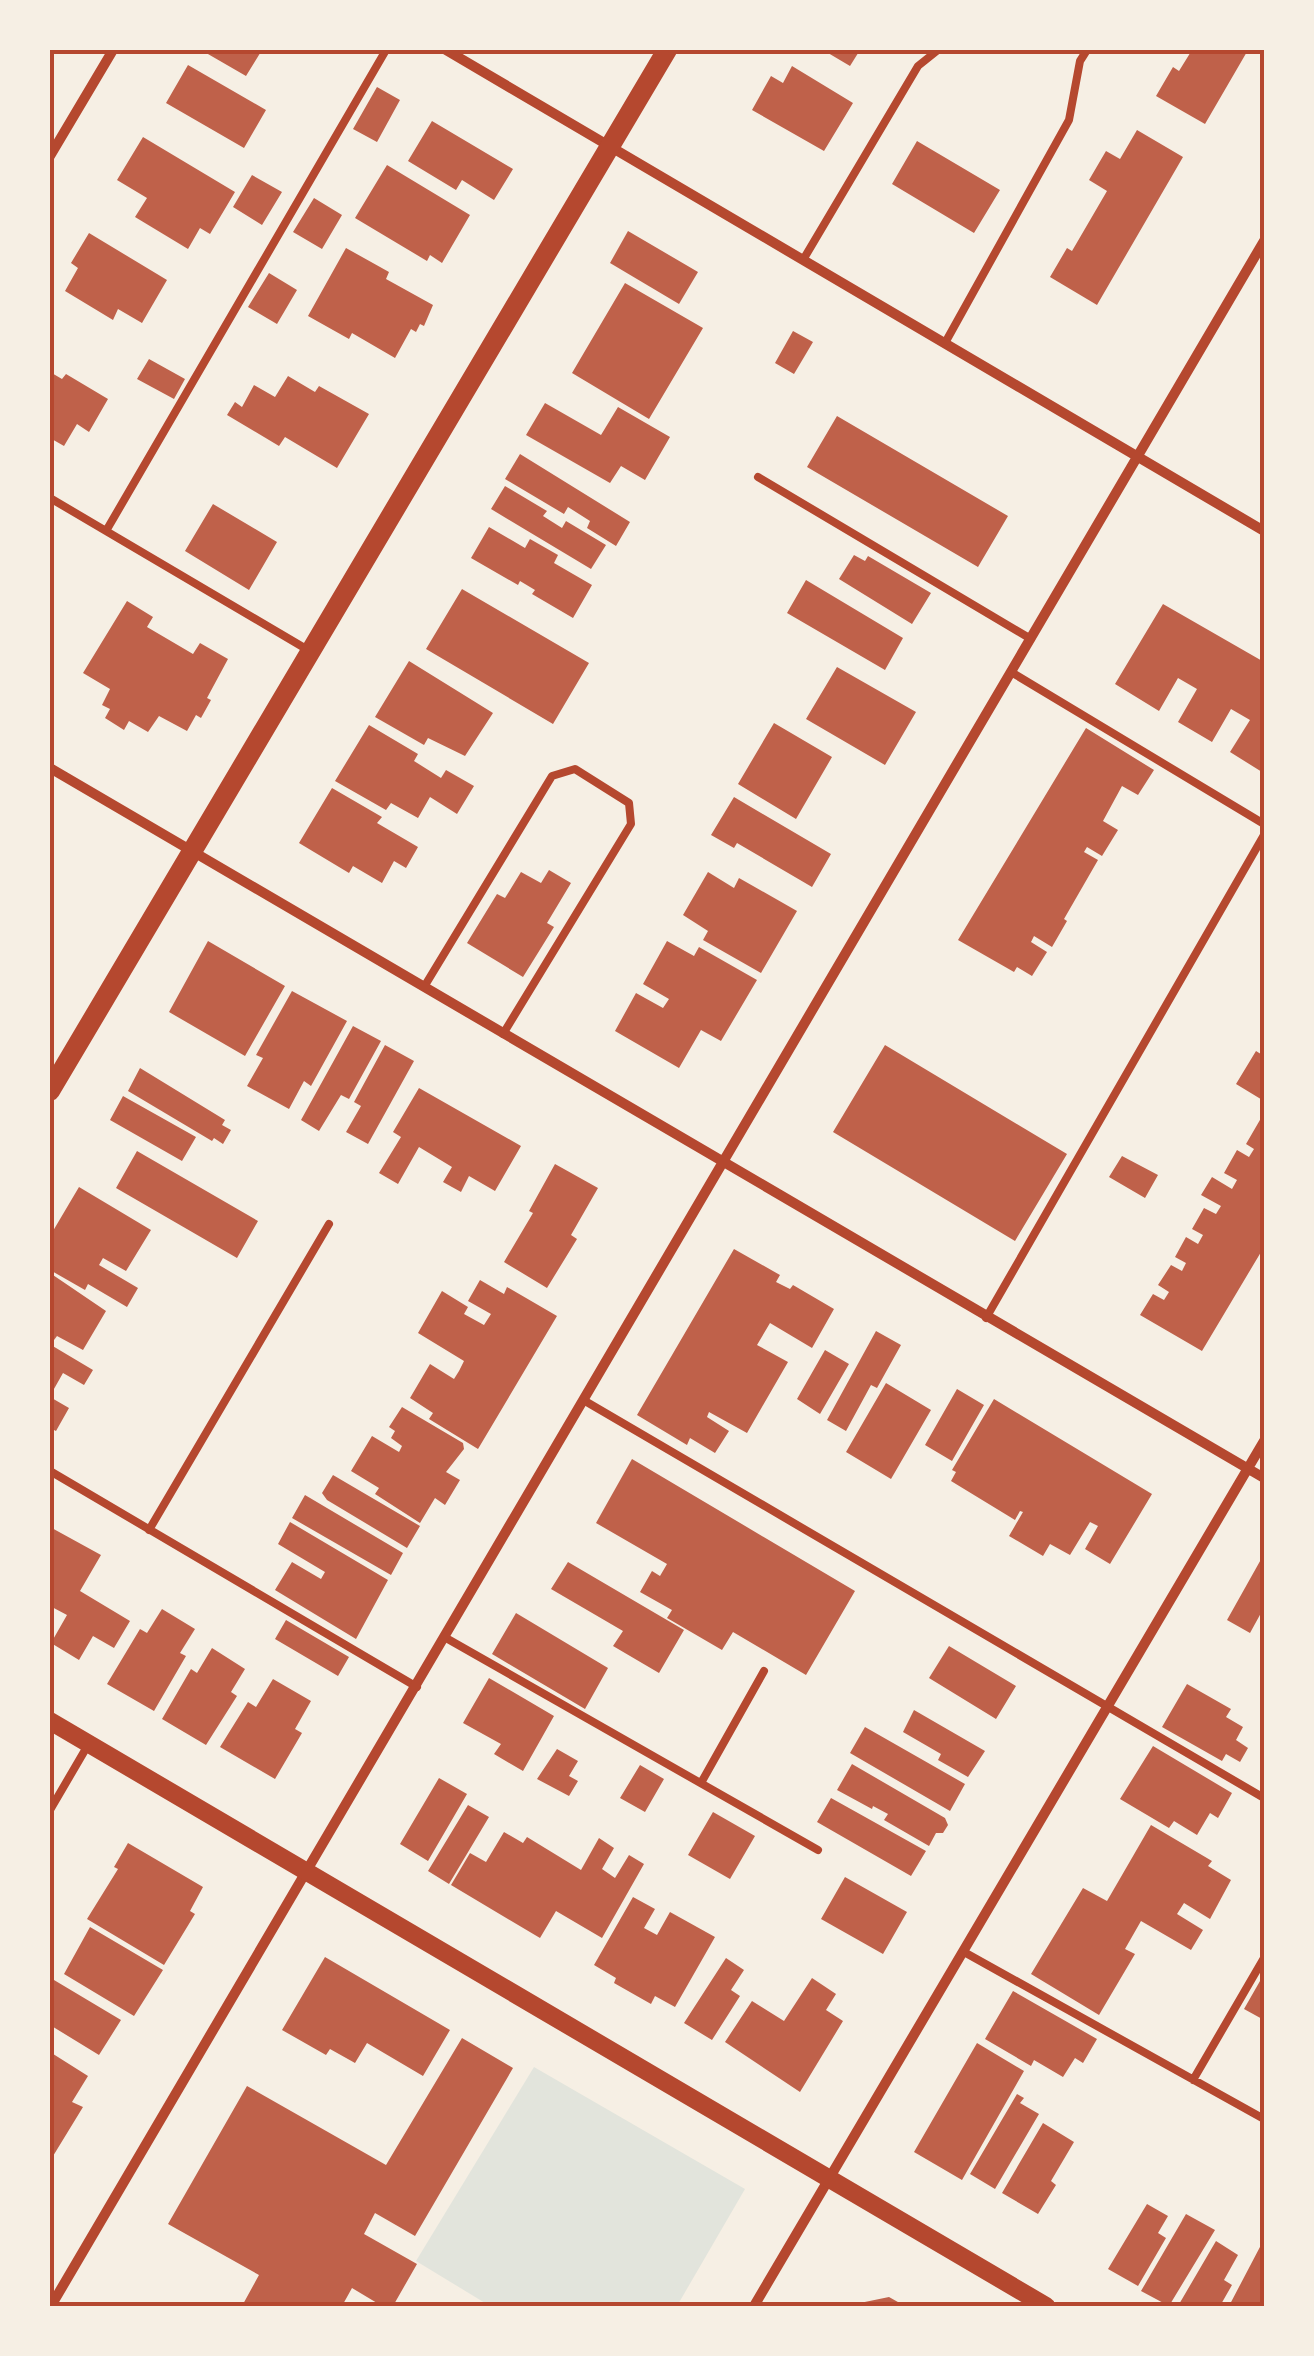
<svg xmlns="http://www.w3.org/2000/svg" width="1314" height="2356" viewBox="0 0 1314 2356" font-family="Overpass,sans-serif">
	<rect width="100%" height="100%" fill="#f6efe4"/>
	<!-- green -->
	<path fill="#e2e4dc" d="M534,2067L745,2189L677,2306H490L416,2261Z"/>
	<!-- building -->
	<path fill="#bf614a" d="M201,50H262L246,76Z
		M823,50H860L850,66Z
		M1192,50H1248L1205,124L1156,96L1173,67L1179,71Z
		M188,65L266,110L244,148L166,103Z
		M792,66L853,103L824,151L752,110L771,76L783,83Z
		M377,87L400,100L377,142L353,129Z
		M432,121L513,169L494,200L462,180L456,190L408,161Z
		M1137,130L1183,157L1097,305L1050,277L1067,248L1072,251L1107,191L1089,180L1106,151L1120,159Z
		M143,137L235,192L210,234L200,228L188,249L135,217L147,198L117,180Z
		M917,141L1000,190L974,233L892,184Z
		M387,165L470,215L442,263L430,255L427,261L355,218Z
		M252,175L282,192L262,225L233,207Z
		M314,198L342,215L322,249L293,232Z
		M628,231L698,272L679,304L610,263Z
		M89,233L167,280L142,323L118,309L113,320L65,291L78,268L71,263Z
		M346,248L389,272L386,279L433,305L424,326L420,324L416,332L411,329L395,358L352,333L349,339L308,316Z
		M269,273L297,290L277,324L248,307Z
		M625,283L703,328L649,419L572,373Z
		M793,331L813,342L794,374L775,363Z
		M149,359L185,379L174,399L137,379Z
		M50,372L62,379L66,374L108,399L89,432L77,424L64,446L50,438Z
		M288,376L315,392L319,386L369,414L337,468L285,437L279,446L227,415L235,402L242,407L254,385L275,397Z
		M545,403L601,435L618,407L670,437L645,480L621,466L610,483L526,435Z
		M837,416L1008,516L978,567L807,467Z
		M520,454L630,522L616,546L587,528L590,521L568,507L564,514L505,479Z
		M505,486L547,511L543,516L562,528L566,521L606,545L591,569L491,509Z
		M213,504L277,542L249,590L185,551Z
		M489,527L525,548L530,539L558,555L554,563L592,585L573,618L532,594L535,590L520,581L518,585L471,558Z
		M854,555L865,561L868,556L931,593L912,624L839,579Z
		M806,580L903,638L885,670L787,613Z
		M462,589L589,663L553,724L426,649Z
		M127,601L153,617L147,627L193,654L200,643L228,659L207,698L211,700L201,718L196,715L187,731L159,716L148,732L129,721L124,730L105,718L110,709L102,705L110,689L83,673Z
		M1163,604L1264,662L1262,772L1230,752L1250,720L1231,709L1212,742L1178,722L1197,689L1178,678L1159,711L1115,684Z
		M409,661L493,713L465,756L428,738L424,745L375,717Z
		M837,667L916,712L885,765L806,719Z
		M774,723L832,757L796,819L738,784Z
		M369,725L418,754L414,761L441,778L446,770L474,786L457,814L430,797L418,818L391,803L386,810L335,781Z
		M1086,728L1154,770L1138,795L1122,786L1103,821L1118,830L1102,856L1087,847L1084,852L1098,860L1064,919L1067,921L1052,947L1034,936L1031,942L1047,952L1032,976L1017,967L1014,972L958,940Z
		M332,788L382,817L377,823L418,847L406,868L394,861L382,883L353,866L349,873L299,843Z
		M734,797L831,854L812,887L737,843L734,848L711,835Z
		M549,870L571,883L547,923L554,927L523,977L467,943L497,894L505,898L521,872L541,883Z
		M708,872L734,888L739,878L797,911L761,973L703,940L708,931L683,915Z
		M208,941L285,986L245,1056L169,1012Z
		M667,941L694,956L699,947L757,980L721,1041L701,1030L679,1068L615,1031L636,993L663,1008L669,999L643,984Z
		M292,991L347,1021L311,1086L304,1081L289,1109L247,1086L263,1058L256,1055Z
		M353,1026L381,1041L349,1099L341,1095L319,1131L301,1120Z
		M385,1045L414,1061L368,1144L346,1132L361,1106L354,1102Z
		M885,1045L1067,1154L1015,1241L833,1132Z
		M1256,1051L1264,1056V1101L1236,1084Z
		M140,1068L225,1120L222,1125L231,1130L223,1144L214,1138L212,1141L128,1091Z
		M419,1088L521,1146L495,1191L469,1176L461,1192L443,1182L452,1167L419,1147L398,1184L379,1173L401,1137L393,1132Z
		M123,1096L196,1137L182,1161L110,1120Z
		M1264,1113V1247L1202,1351L1140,1315L1153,1294L1164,1300L1169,1292L1158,1285L1171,1265L1182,1271L1186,1263L1175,1257L1186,1237L1198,1244L1203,1235L1192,1229L1204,1208L1216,1214L1221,1206L1201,1195L1212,1177L1232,1189L1237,1180L1224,1173L1237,1150L1249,1157L1254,1149L1246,1144Z
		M137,1151L258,1221L237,1258L116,1188Z
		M1122,1156L1158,1175L1145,1198L1109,1177Z
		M555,1164L598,1188L571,1235L577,1239L547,1288L504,1262L533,1213L529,1211Z
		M79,1187L151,1230L126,1271L103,1258L99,1265L138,1288L127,1307L88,1284L85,1290L50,1270V1236Z
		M734,1249L780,1275L776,1282L790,1289L793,1285L834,1309L812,1348L770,1323L757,1345L788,1362L747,1433L709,1412L707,1417L729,1431L715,1453L690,1438L687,1445L637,1415Z
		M50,1273L106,1311L83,1350L57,1336L54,1340L51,1345L93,1370L84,1385L63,1373L50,1396Z
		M480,1280L504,1294L507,1287L557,1316L478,1449L429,1419L433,1413L410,1398L430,1364L454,1379L459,1371L464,1361L418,1333L442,1291L468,1307L464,1314L484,1325L491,1314L468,1301Z
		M876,1331L901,1345L877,1388L871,1385L846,1431L827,1420Z
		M825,1350L849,1364L820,1414L797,1399Z
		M886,1383L931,1410L891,1479L846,1452Z
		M957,1389L984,1405L952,1461L925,1445Z
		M50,1397L69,1408L56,1431L50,1428Z
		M994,1399L1152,1494L1110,1564L1085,1549L1098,1526L1090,1522L1070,1555L1050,1544L1043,1556L1009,1536L1023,1512L1020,1511L1015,1520L951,1481L956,1472L952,1470Z
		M402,1407L463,1443L464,1449L446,1472L460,1480L445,1505L435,1498L420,1523L375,1494L379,1488L351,1471L372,1436L399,1452L402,1446L391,1438L395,1431L389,1427Z
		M632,1459L855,1591L806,1675L733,1632L722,1650L667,1618L672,1610L640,1592L652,1571L660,1576L667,1564L596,1523Z
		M333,1475L420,1526L407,1548L327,1500L322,1493Z
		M305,1495L403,1553L391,1575L292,1518Z
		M290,1522L388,1580L356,1639L275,1590L292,1562L321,1579L325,1572L278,1544Z
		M50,1527L101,1555L80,1591L130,1621L114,1648L93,1636L79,1660L51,1643L67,1615L50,1606Z
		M1264,1554V1615L1261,1613L1250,1633L1227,1620Z
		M568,1562L684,1630L659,1673L613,1646L623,1631L551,1589Z
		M162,1609L195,1629L180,1653L186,1656L154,1711L107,1684L140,1629L147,1633Z
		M516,1613L608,1668L585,1709L492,1654Z
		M286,1620L349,1657L338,1676L275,1639Z
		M949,1646L1016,1686L996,1719L929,1678Z
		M212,1648L245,1669L231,1692L237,1696L206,1745L162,1719L191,1669L197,1673Z
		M489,1678L554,1716L523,1771L494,1754L501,1744L463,1723Z
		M273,1679L311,1701L295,1729L302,1733L275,1779L220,1747L248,1702L256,1707Z
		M1187,1684L1231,1709L1226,1717L1243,1727L1236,1740L1248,1748L1240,1762L1226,1754L1222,1761L1162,1727Z
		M914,1710L985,1751L968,1777L938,1760L941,1754L903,1732Z
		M865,1727L965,1784L950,1811L850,1753Z
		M1153,1746L1232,1793L1218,1818L1210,1813L1197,1835L1174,1821L1169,1828L1120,1799Z
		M557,1749L578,1761L569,1776L578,1781L569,1796L537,1779Z
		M852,1764L945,1818L948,1825L943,1833H936L929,1846L884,1820L888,1814L873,1806L872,1809L837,1790Z
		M640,1765L664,1779L645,1812L620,1798Z
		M439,1778L467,1794L428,1861L400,1844Z
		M831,1798L926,1851L911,1876L817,1822Z
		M468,1805L489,1817L449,1884L428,1871Z
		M713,1812L755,1836L730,1879L688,1855Z
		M1151,1825L1212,1861L1208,1866L1231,1880L1210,1919L1184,1903L1177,1914L1203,1930L1191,1950L1141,1921L1125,1949L1135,1954L1099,2015L1031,1974L1083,1888L1107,1901Z
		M504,1832L523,1843L527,1837L581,1870L599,1838L614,1848L602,1869L615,1878L629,1855L644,1864L602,1938L556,1911L540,1938L451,1885L470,1853L486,1862Z
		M128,1843L203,1887L190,1911L195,1914L164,1965L87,1919L118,1869L114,1867Z
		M845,1877L907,1912L883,1954L821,1919Z
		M633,1897L655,1909L644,1928L657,1935L670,1912L715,1937L675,2007L655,1996L651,2004L614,1983L616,1978L594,1965Z
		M90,1927L163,1970L134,2016L64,1974Z
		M325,1957L450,2030L423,2076L367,2043L355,2063L330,2049L326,2055L282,2030Z
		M726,1958L744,1970L731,1990L740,1996L712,2040L684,2023Z
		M1264,1974V2020L1244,2009Z
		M812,1978L836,1994L826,2010L843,2021L800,2092L725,2042L752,2001L784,2021Z
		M54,1980L121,2020L99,2055L50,2025V1987Z
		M1013,1991L1097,2039L1083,2063L1075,2058L1063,2077L1034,2060L1031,2066L985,2039Z
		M462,2038L513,2068L415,2236L375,2213L364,2234L417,2264L393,2306H382L352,2288L342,2306H242L259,2275L168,2224L247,2086L386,2165Z
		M977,2043L1024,2071L962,2180L914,2152Z
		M50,2052L88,2076L72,2102L83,2107L50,2161Z
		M1017,2094L1024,2098L1020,2103L1039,2114L995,2189L970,2174Z
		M1043,2123L1074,2142L1051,2181L1056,2185L1038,2214L1002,2193Z
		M1147,2204L1168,2216L1158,2233L1166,2238L1138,2286L1108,2269Z
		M1186,2214L1215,2230L1169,2306L1141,2291Z
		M1216,2241L1238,2255L1224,2280L1232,2285L1220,2306H1178Z
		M1261,2245L1264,2303L1262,2306H1229Z
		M889,2297L905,2306H855V2304Z"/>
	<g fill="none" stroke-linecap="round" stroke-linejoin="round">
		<!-- service -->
		<path stroke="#b5482f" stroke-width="8" d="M803,260L918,66L938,50
			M945,343L1069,120L1080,61L1087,50
			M758,477L1031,639
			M50,498L308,650
			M106,531L386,50
			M1011,672L1264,824
			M424,987L552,776L575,769L629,803L631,824L503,1034
			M986,1318L1264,835
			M585,1401L1264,1798
			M50,1471L417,1687
			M149,1530L329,1224
			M446,1638L818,1850
			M701,1783L764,1671
			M50,1810L88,1745
			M964,1952L1264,2119
			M1193,2080L1264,1958"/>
		<!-- minor -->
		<path stroke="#b5482f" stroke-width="10" d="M446,50L1264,531
			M50,156L113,50
			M50,768L1264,1478
			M51,2306L1264,241
			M754,2306L1264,1441"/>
		<!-- tertiary -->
		<path stroke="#b5482f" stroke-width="18" d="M50,1721L1046,2306"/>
		<!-- secondary -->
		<path stroke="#b5482f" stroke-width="20" d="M50,1091L667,50"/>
	</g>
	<!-- border -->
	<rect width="1314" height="2356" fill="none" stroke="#f6efe4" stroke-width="105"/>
	<rect x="52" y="52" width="1210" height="2252" fill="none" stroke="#b5482f" stroke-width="4"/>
</svg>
